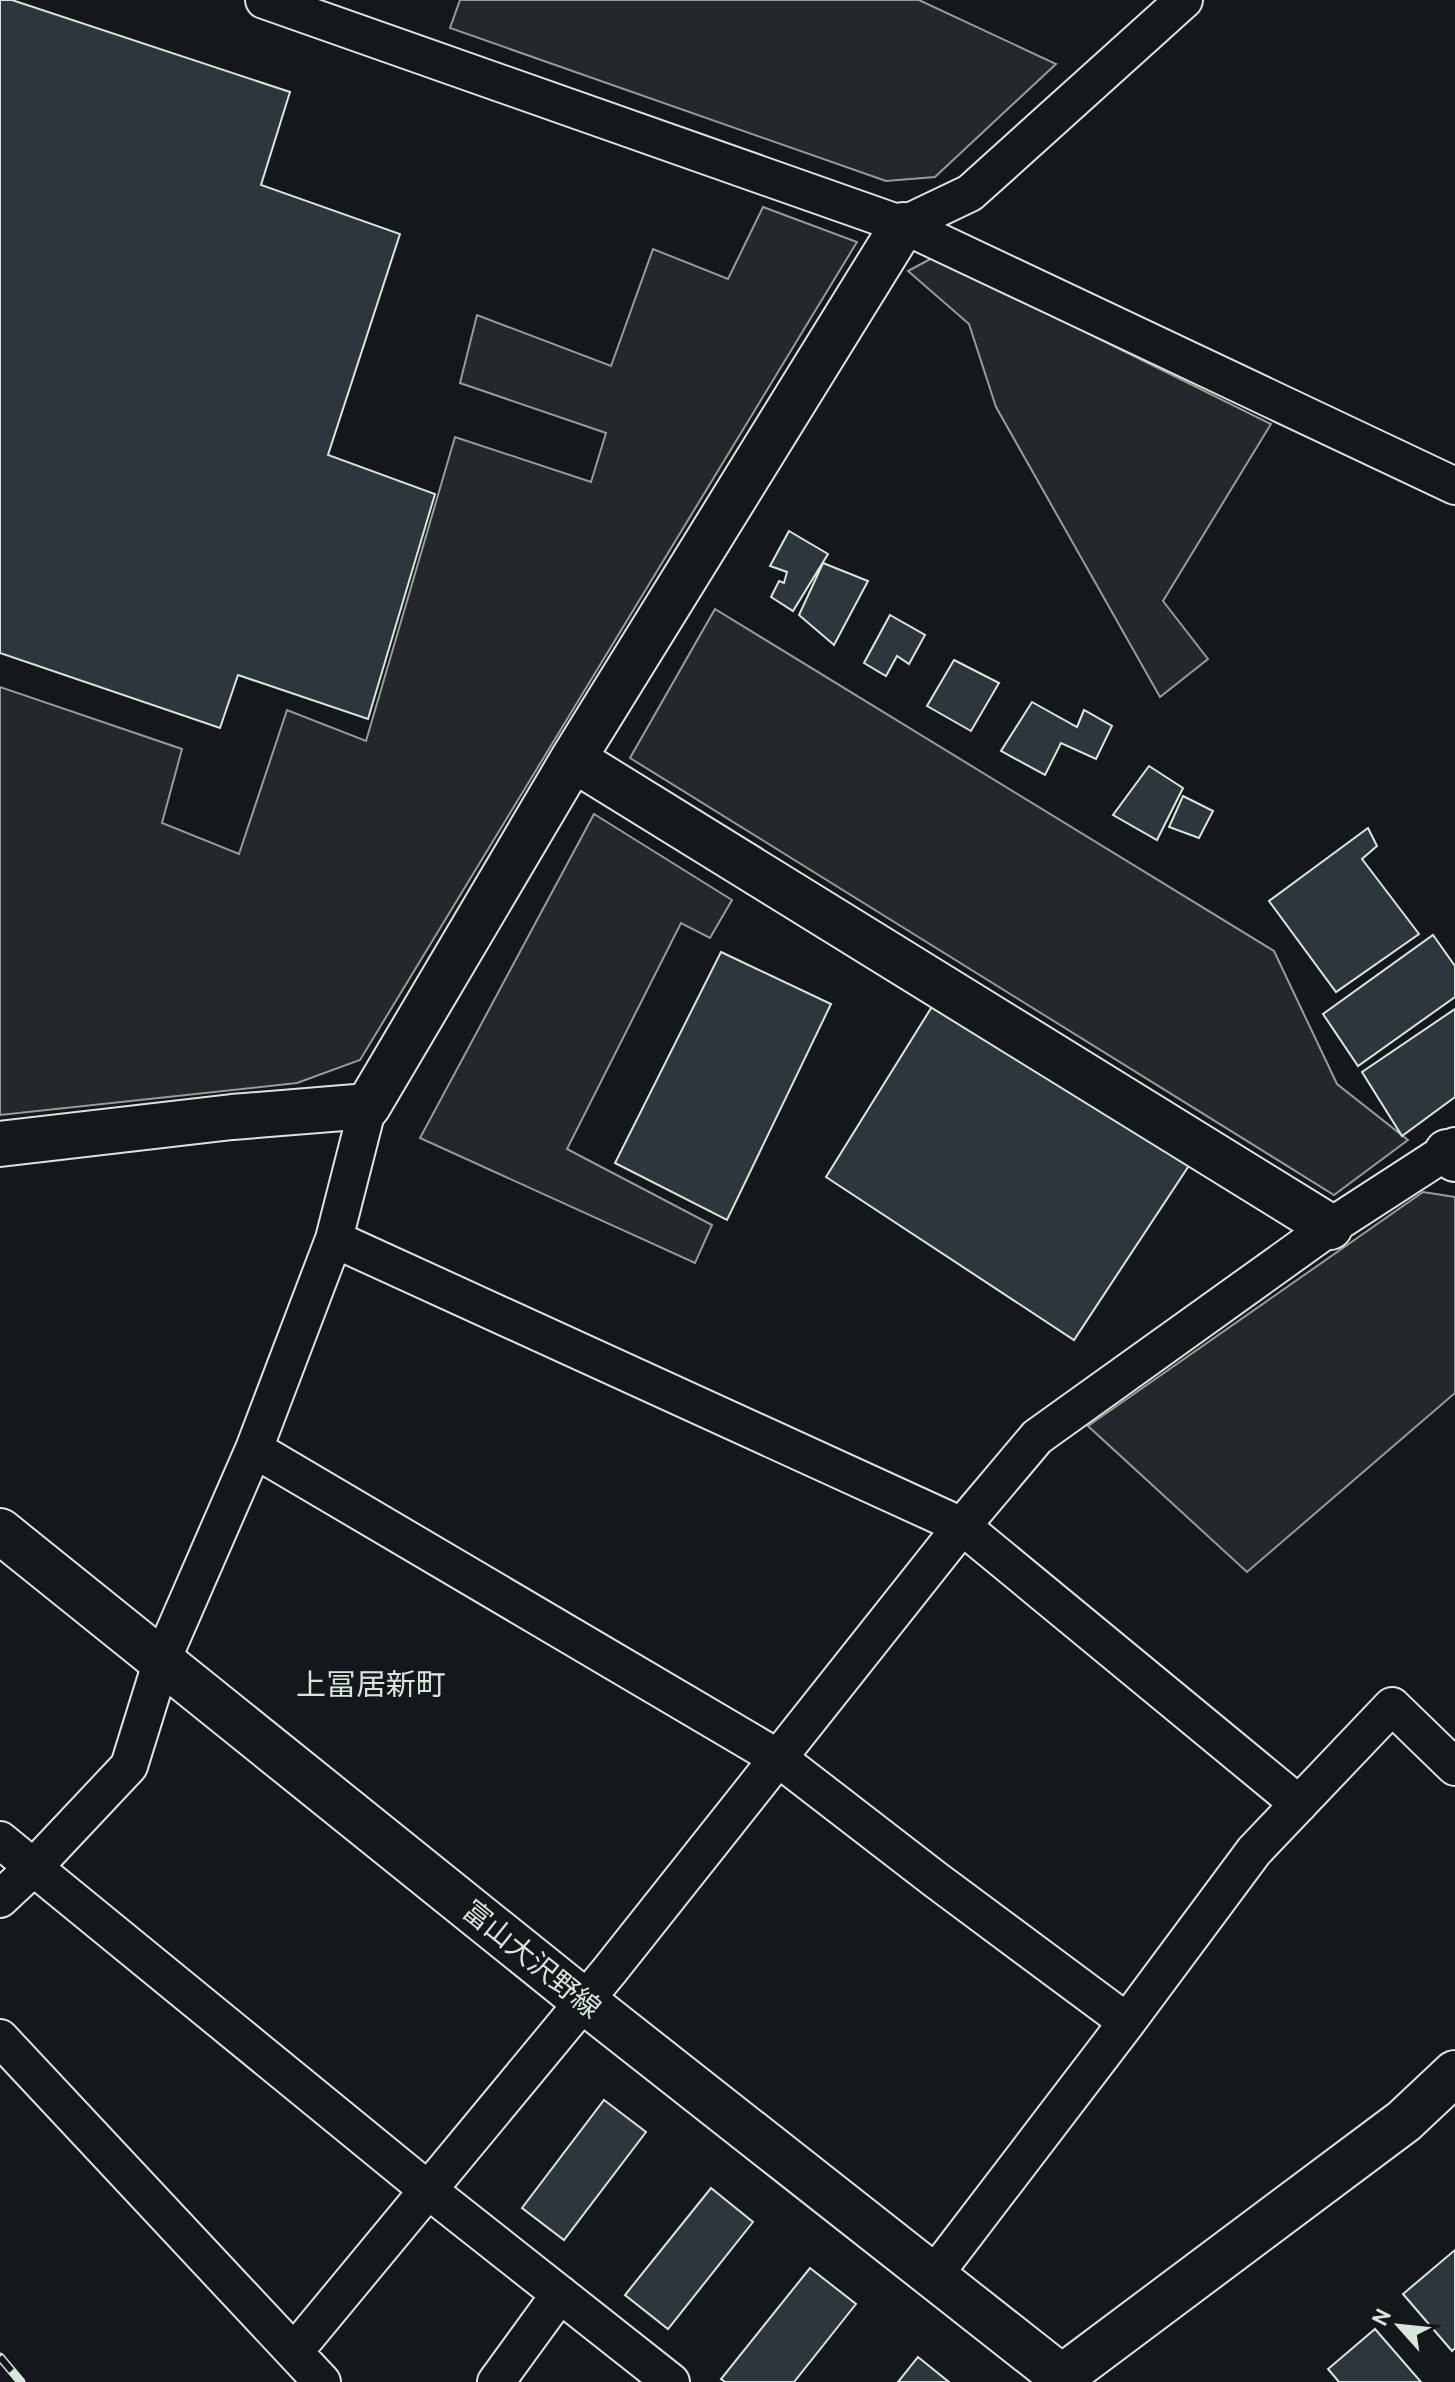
<svg xmlns="http://www.w3.org/2000/svg" width="1455" height="2382" viewBox="0 0 1455 2382" font-family="Cabin,'Noto Sans JP',sans-serif">
	<rect width="100%" height="100%" fill="#14181c"/>
	<!-- parking -->
	<path fill="#24282b" stroke="#939e99" stroke-width="2" d="M460,0H919L1056,64L935,177L886,181L450,28Z
		M763,207L857,242L360,1060L297,1083L0,1115V687L182,749L162,823L239,854L287,710L366,741L455,437L591,482L606,433L460,383L477,315L611,366L653,249L728,279Z
		M934,257L1271,424L1163,601L1208,659L1160,697L996,407L969,324L908,271Z
		M715,609L1274,951L1337,1084L1408,1140L1334,1195L630,758Z
		M594,814L732,900L710,938L681,923L567,1149L712,1225L695,1263L420,1138Z
		M1423,1192L1455,1197V1393L1247,1572L1088,1426Z"/>
	<!-- building -->
	<path fill="#2c363c" stroke="#d8e6dc" stroke-width="2" d="M0,0H12L290,92L261,185L400,234L328,455L435,494L368,719L238,675L220,728L0,653Z
		M789,531L828,554L793,611L771,597L779,581L784,583L787,572L770,566Z
		M823,563L868,581L834,645L799,615Z
		M890,615L925,635L909,664L897,656L886,676L864,663Z
		M954,660L999,683L971,731L927,706Z
		M1032,702L1077,727L1084,710L1112,726L1096,759L1061,743L1045,775L1001,751Z
		M1149,766L1183,788L1157,840L1113,815Z
		M1183,796L1213,811L1199,838L1169,827Z
		M1368,828L1377,846L1362,859L1419,934L1336,992L1269,901Z
		M1433,935L1455,966V997L1358,1066L1323,1014Z
		M721,952L831,1004L727,1220L615,1163Z
		M933,1005L1190,1164L1074,1340L826,1177Z
		M1455,1009V1097L1402,1136L1362,1072Z
		M604,2100L646,2132L564,2240L522,2208Z
		M711,2188L753,2222L668,2329L625,2295Z
		M1455,2250V2348L1452,2351L1403,2294Z
		M810,2268L856,2304L794,2382H725L721,2379Z
		M1375,2329L1421,2382H1339L1328,2369Z
		M918,2357L949,2382H898Z"/>
	<g fill="none" stroke-linecap="round" stroke-linejoin="round">
		<!-- street casing -->
		<g stroke="#d8e6dc" stroke-width="40">
			<path id="street" d="M264,0L903,225L1455,486
				M903,225L970,193L1184,0
				M334,1239L962,1526L1299,1804
				M254,1449L778,1758L936,1880L1127,2022
				M0,1840L428,2190L671,2382
				M0,1899L33,1868L129,1766L162,1660L254,1449L334,1239L368,1106
				M0,2038L322,2382
				M934,2275L1127,2022L1254,1851L1392,1706L1455,1767
				M294,2352L610,1970L962,1526L1037,1437L1330,1227L1455,1146
				M496,2382L560,2294"/>
		</g>
		<!-- secondary casing -->
		<g stroke="#d8e6dc" stroke-width="48">
			<path id="secondary" d="M573,759L1330,1227
				M0,1144L232,1117L368,1106L573,759L903,225
				M1447,1152L1455,1159
				M1062,2377L1404,2121L1455,2073"/>
		</g>
		<!-- primary casing -->
		<g stroke="#d8e6dc" stroke-width="48">
			<path id="primary" d="M0,1531L584,2001L1068,2382"/>
		</g>
		<!-- street -->
		<use href="#street" stroke="#14181c" stroke-width="36"/>
		<!-- secondary -->
		<use href="#secondary" stroke="#14181c" stroke-width="44"/>
		<!-- primary -->
		<use href="#primary" stroke="#14181c" stroke-width="44"/>
		<!-- rail casing -->
		<g stroke="#d8e6dc" stroke-width="9">
			<path id="rail" d="M0,2357L21,2382"/>
		</g>
		<!-- rail -->
		<use href="#rail" stroke="#14181c" stroke-width="6" stroke-dasharray="18" stroke-linecap="butt"/>
	</g>
	<g text-anchor="middle" dominant-baseline="central" stroke-width="6" stroke-linejoin="round" paint-order="stroke">
		<!-- street labels -->
		<g font-size="28" fill="#d8e6dc" stroke="#14181c">
			<text transform="translate(532 1959) rotate(39)">富山大沢野線</text>
		</g>
		<!-- neighbourhood labels -->
		<g font-size="30" fill="#d8e6dc" stroke="#14181c">
			<text x="371" y="1684">上冨居新町</text>
		</g>
	</g>
	<!-- north arrow -->
	<g transform="translate(1399 2326) rotate(297)" stroke="#14181c" stroke-width="6" paint-order="stroke">
	<path d="M0-6L14 30L0 20L-14 30Z" fill="#d8e6dc"/>
	<text y="-12" font-size="22" font-weight="bold" text-anchor="middle" fill="#d8e6dc">N</text>
	</g>
</svg>
